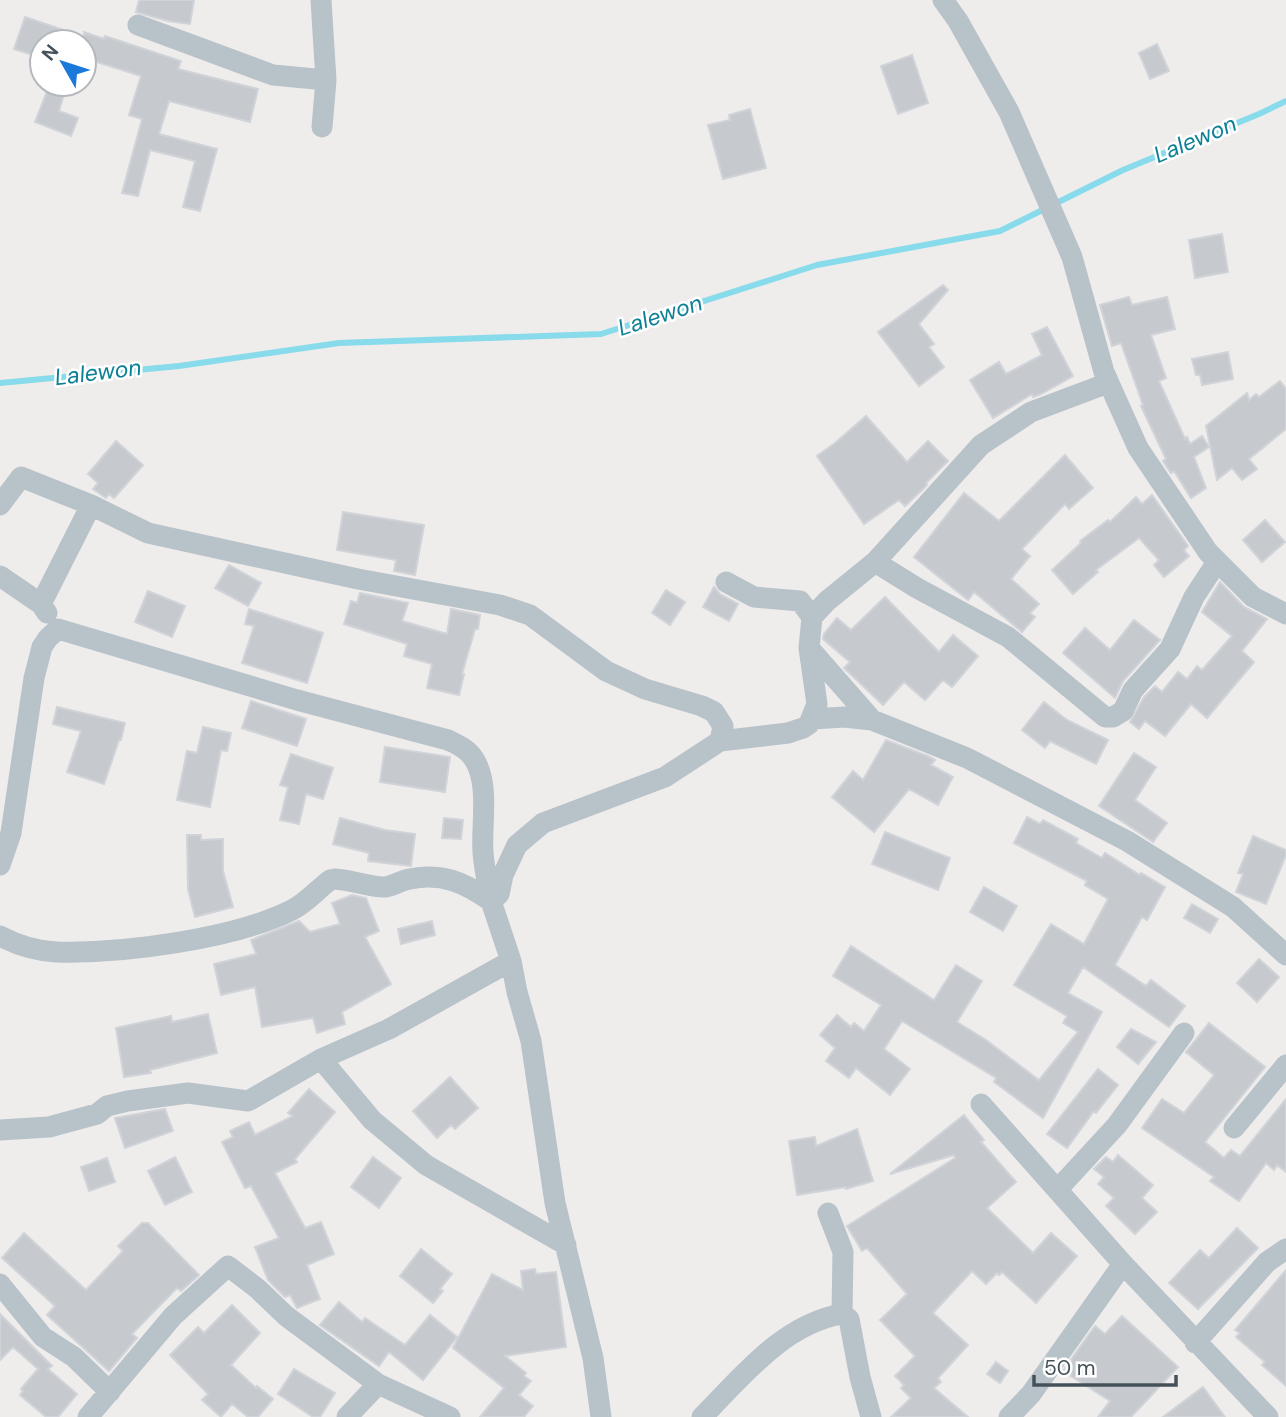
<svg xmlns="http://www.w3.org/2000/svg" width="1286" height="1417" viewBox="0 0 1286 1417" font-family="'DM Sans',sans-serif">
	<rect width="100%" height="100%" fill="#efecec"/>
	<g fill="none" stroke-linecap="round" stroke-linejoin="round">
		<!-- stream -->
		<path stroke="#87dbea" stroke-width="6" d="M0,383L179,366L339,343L601,334L817,265L1000,231L1123,170L1259,114L1286,101"/>
	</g>
	<!-- building -->
	<path fill="#c6cacf" stroke="#d0d3d8" stroke-width="2" d="M139,0H194L190,24L168,21L136,12Z
		M25,17L84,37V32L104,39L105,36L181,61L178,69L258,89L250,122L169,101L159,134L217,149L200,211L183,207L195,161L150,150L138,196L122,193L142,119L129,115L141,76L84,58V42H42V58L14,49Z
		M1157,44L1169,71L1150,79L1139,53Z
		M912,55L928,103L898,114L881,66Z
		M50,84H67L59,111L78,118L71,136L35,122Z
		M750,109L766,168L723,179L708,125L730,120L729,115Z
		M1222,234L1228,272L1195,278L1189,240Z
		M943,285L948,290L919,324L934,344L929,347L944,367L919,386L878,332Z
		M1129,297L1132,305L1167,297L1175,329L1151,335L1166,378L1159,381L1185,439L1187,437L1190,444L1202,436L1209,447L1194,457L1206,488L1191,498L1174,471L1171,473L1163,461L1166,459L1141,406L1143,405L1121,343L1112,346L1100,305Z
		M1047,327L1073,376L1041,394L1033,397L1032,394L993,418L970,380L999,362L1006,374L1042,355L1032,334Z
		M1228,352L1233,379L1202,385L1200,375H1196L1192,359Z
		M1280,381L1286,389V429L1249,459L1257,469L1242,480L1232,468L1217,480L1206,426L1247,393L1249,400L1256,394L1259,397Z
		M866,416L907,462L928,441L948,461L926,483L927,485L922,490L905,506L899,500L864,524L817,456L835,443Z
		M116,441L143,465L114,498L109,494L106,498L93,489L98,483L88,474Z
		M1065,455L1093,488L1069,509L1065,504L1022,549L1030,556L1011,579L1039,604L1030,613L1035,617L1022,632L974,592L968,600L914,557L964,493L999,521Z
		M1152,495L1188,546L1184,550L1189,556L1164,577L1154,565L1159,560L1139,538L1096,570L1098,572L1073,594L1052,570L1081,543L1080,541L1108,520L1110,522L1136,497L1142,504Z
		M343,512L424,525L415,575L394,571L396,560L337,550Z
		M1265,520L1285,542L1262,562L1243,540Z
		M229,565L261,583L248,606L215,588Z
		M1220,582L1244,607L1267,619L1242,651L1254,662L1207,718L1191,704L1165,736L1145,721L1139,729L1130,722L1144,697L1155,686L1162,692L1178,672L1187,679L1197,666L1202,670L1232,636L1202,612Z
		M714,587L720,594L738,604L729,621L703,607Z
		M666,590L685,602L670,625L652,613Z
		M148,591L185,606L172,637L135,622Z
		M360,593L408,603L402,621L447,634L451,609L480,615L478,629H475L462,674H464L459,695L427,688L432,664L404,656L407,644L344,624L351,601L357,603Z
		M885,597L939,652L953,635L978,656L952,687L943,680L925,700L904,682L883,705L844,668L850,662L823,639L824,634L837,618L851,630Z
		M249,609L323,633L307,683L242,663L254,626L245,624Z
		M1134,620L1160,640L1123,681L1115,698L1063,653L1085,628L1110,650Z
		M251,701L306,719L297,746L242,728Z
		M1044,702L1067,720L1108,740L1096,764L1050,741L1045,748L1022,730Z
		M57,707L125,723L121,740H119L104,784L67,772L81,731L53,724Z
		M203,727L231,733L227,751L221,750L210,807L177,800L187,751L197,753Z
		M886,740L930,757L935,760L931,765L953,777L938,805L909,789L874,832L832,797L853,771L863,780Z
		M385,747L450,757L445,792L380,782Z
		M1134,753L1156,767L1135,800L1167,823L1153,842L1099,806Z
		M291,754L333,768L323,799L306,794L299,824L280,820L288,787L280,785Z
		M1027,817L1040,824L1043,820L1078,839L1076,843L1102,858L1105,853L1140,875L1141,873L1165,887L1147,920L1142,917L1115,965L1146,986L1151,980L1185,1006L1169,1027L1083,967L1068,993L1102,1012L1043,1118L994,1082L996,1078L902,1021L884,1049L910,1069L890,1095L856,1068L849,1078L826,1061L835,1048L820,1035L837,1015L851,1027L854,1023L864,1031L881,1005L833,976L851,946L934,1000L956,965L982,981L957,1022L986,1040L1039,1080L1078,1032L1063,1023L1067,1016L1014,985L1051,924L1084,944L1108,899L1085,885L1087,881L1014,843Z
		M340,818L385,830L415,834L411,866L368,861L369,853L333,844Z
		M444,818L463,820L461,839L442,838Z
		M885,832L950,858L938,890L872,864Z
		M187,835H201V840L223,839V871L233,907L195,917L188,889Z
		M1253,836L1286,850V855L1266,904L1236,892L1243,874L1238,873Z
		M984,887L1017,906L1003,931L970,912Z
		M352,895L366,898L379,931L365,937L391,984L342,1012L345,1024L317,1033L313,1018L262,1027L255,987L221,995L214,964L256,954L251,940L299,921L310,932L340,924L332,903Z
		M1192,904L1218,919L1210,933L1184,918Z
		M432,921L435,935L401,944L398,929Z
		M1259,959L1279,977L1257,1002L1237,983Z
		M208,1014L217,1053L150,1070L151,1073L124,1077L116,1028L171,1016L172,1022Z
		M1209,1023L1265,1067L1205,1142L1224,1158L1231,1150L1240,1156L1286,1099V1172L1277,1165L1274,1170L1266,1163L1239,1201L1210,1181L1214,1177L1142,1128L1162,1099L1184,1113L1214,1075L1186,1052Z
		M1131,1029L1156,1042L1138,1064L1117,1047Z
		M1098,1069L1118,1085L1096,1113L1094,1111L1067,1148L1047,1134Z
		M450,1077L478,1108L455,1129L451,1125L437,1138L413,1111Z
		M309,1089L335,1112L295,1159L297,1162L275,1173L305,1228L321,1222L334,1254L307,1265L320,1299L297,1308L290,1295L285,1297L268,1280L255,1247L279,1238L251,1186L245,1188L222,1142L233,1137L230,1131L249,1122L255,1135L293,1116L288,1113Z
		M165,1109L173,1131L125,1148L115,1118Z
		M964,1115L984,1140L981,1142L1016,1182L987,1208L1033,1253L1051,1233L1077,1256L1036,1303L1002,1272L999,1275L997,1273L986,1284L972,1271L933,1313L968,1345L938,1378L941,1382L934,1388L968,1417H891L911,1398L901,1388L904,1385L895,1376L915,1356L880,1320L907,1294L867,1248L862,1251L847,1226L955,1158L954,1155L890,1174Z
		M857,1129L873,1181L846,1189V1187L797,1195L789,1141L815,1137L816,1146Z
		M1118,1155L1153,1185L1142,1198L1157,1212L1135,1234L1106,1206L1114,1198L1098,1184L1104,1177L1094,1169L1106,1157L1113,1162Z
		M175,1157L192,1192L165,1205L148,1171Z
		M373,1157L401,1178L379,1208L351,1187Z
		M107,1158L115,1182L89,1191L81,1167Z
		M142,1223H148L199,1275L181,1291L177,1288L132,1334L137,1338L109,1371L47,1315L55,1306L2,1258L24,1233L86,1290L123,1251L118,1246Z
		M1237,1228L1258,1248L1198,1309L1169,1283L1200,1250L1209,1258Z
		M421,1249L452,1274L440,1289L443,1291L433,1303L400,1276Z
		M535,1269L536,1274L556,1272L566,1347L505,1356L526,1373L524,1376L531,1381L519,1395L533,1406L524,1417H480L504,1388L453,1348L492,1274L523,1290L521,1271Z
		M1286,1270V1386L1262,1365L1265,1362L1236,1337L1240,1333L1235,1330Z
		M339,1302L362,1322L365,1318L405,1345L430,1315L457,1337L423,1380L389,1352L379,1366L320,1325Z
		M232,1305L260,1333L231,1365L256,1388L257,1386L273,1399L258,1417H248L232,1404L221,1417L202,1400L208,1394L170,1355L198,1327L204,1333Z
		M0,1314L52,1366L48,1369L77,1394L58,1417H46L20,1395L23,1391L21,1389L38,1369L13,1347L0,1360Z
		M1122,1316L1178,1367L1131,1417H1098L1110,1401L1063,1371L1095,1326L1105,1334Z
		M996,1362L1008,1371L1000,1383L987,1374Z
		M294,1369L335,1393L320,1417H313L278,1394Z
		M1203,1387L1225,1417H1163Z"/>
	<g fill="none" stroke-linecap="round" stroke-linejoin="round">
		<!-- minor -->
		<path stroke="#b8c2c9" stroke-width="21" d="M321,0L326,80L322,127
			M943,0L958,21L1009,112L1072,257L1104,372L1138,448L1208,552L1253,597L1286,614
			M138,25L273,75L326,80
			M0,505L21,477L91,505L148,533L358,579L500,605L530,615L606,671L645,689L702,706L714,712L723,726L720,741
			M875,562L917,588L1008,637L1105,717H1113L1123,711L1133,690L1170,649L1194,597L1217,562
			M0,576L41,604L47,613
			M726,582L754,597L800,601L812,617L827,601L875,562L981,445L1031,412L1108,383
			M41,604L91,505
			M809,648L872,720
			M812,719L844,717L872,720L967,758L1127,841L1233,907L1286,955
			M0,865L11,833L34,678L42,647L48,638L58,629L297,700L448,740C458,745 468,749 474,759C490,784 481,824 483,852C484,868 488,885 491,901C465,883 442,872 410,879C401,880 393,887 384,887C368,887 352,880 335,879L330,880C317,890 306,903 292,910C234,939 121,954 56,952C37,951 17,945 0,936
			M321,1059L389,1029L511,961
			M981,1104L1123,1264L1268,1417
			M1234,1128L1286,1065
			M0,1130L49,1127L97,1114L107,1106L128,1101L188,1093L248,1101L321,1059L372,1120L426,1165L566,1245
			M1057,1190L1117,1125L1184,1033
			M828,1213L843,1252L842,1314
			M0,1284L43,1337L74,1357L110,1392
			M1195,1343L1267,1262L1286,1249
			M88,1417L173,1316L228,1266L258,1289L286,1316L378,1384L450,1417
			M347,1417L378,1384
			M601,1417L593,1358L555,1203L531,1041L517,992L511,961L491,901L499,894L503,875L517,845L543,823L665,777L720,741L788,733L803,728L809,724L817,704L809,648L812,617
			M702,1417C742,1377 783,1324 842,1314L849,1319L860,1377L871,1417
			M1009,1417L1031,1394L1123,1264"/>
	</g>
	<g text-anchor="middle" dominant-baseline="central" stroke-width="5" stroke-linejoin="round" paint-order="stroke">
		<!-- water labels -->
		<g font-size="23" font-style="italic" fill="#0e8095" stroke="#fff">
			<text transform="translate(1195 139) rotate(-23)">Lalewon</text>
			<text transform="translate(660 315) rotate(-18)">Lalewon</text>
			<text transform="translate(98 372) rotate(-7)">Lalewon</text>
		</g>
	</g>
	<!-- north arrow -->
	<g transform="translate(63 63) rotate(309)"><circle r="33" fill="#ffffff" stroke="#b5b9bd" stroke-width="2"/>
	<path d="M0-5L12 26L0 18L-12 26Z" fill="#1b79db"/>
	<text y="-10" font-size="19" font-weight="bold" text-anchor="middle" fill="#455159">N</text>
	</g>
	<!-- scale -->
	<path d="M1034 1375v10h142v-10" fill="none" stroke="#455159" stroke-width="3.5"/>
	<text x="1044" y="1375" font-size="21" fill="#455159" stroke="#ffffff" stroke-width="5" paint-order="stroke">50 m</text>
</svg>
